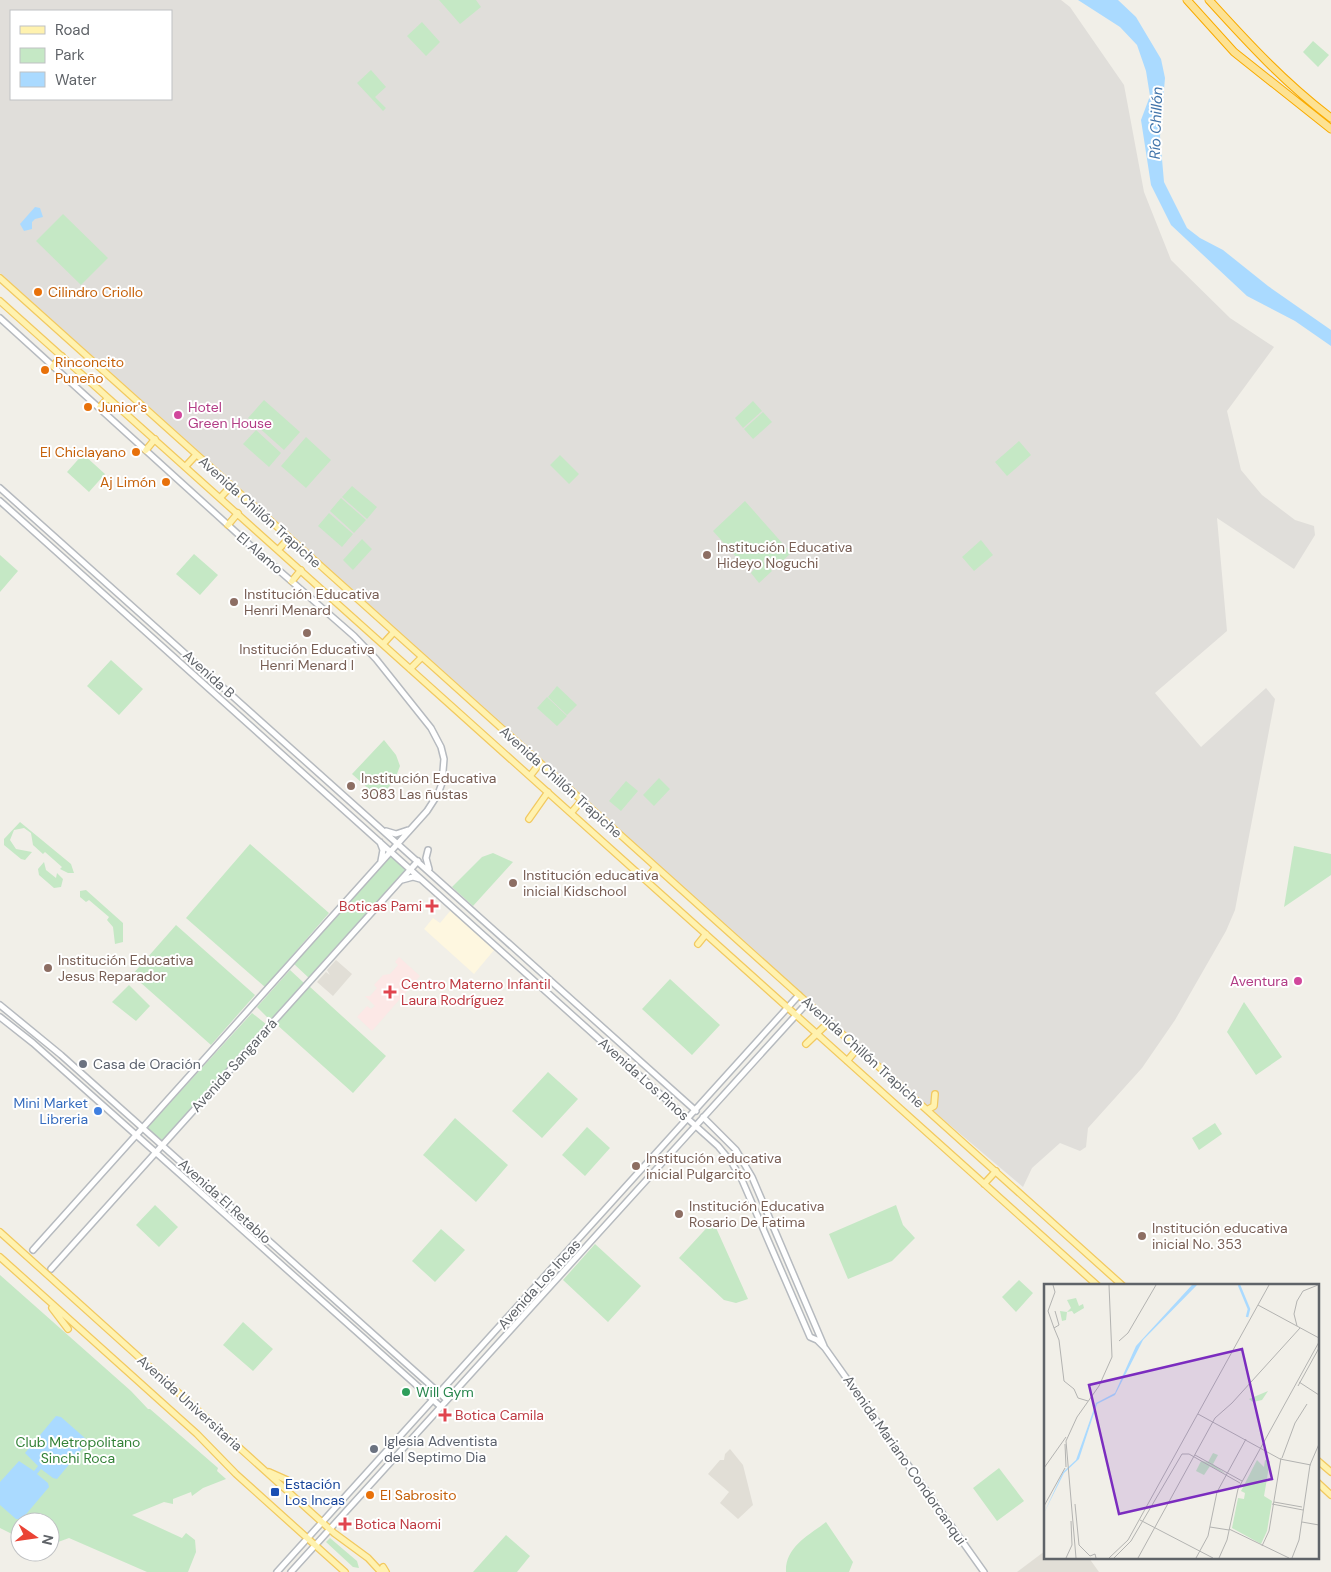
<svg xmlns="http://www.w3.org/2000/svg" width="1331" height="1572" viewBox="0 0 1331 1572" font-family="'DM Sans',sans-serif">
	<rect width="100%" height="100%" fill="#f1efe8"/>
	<!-- commercial -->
	<path fill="#fef7e0" d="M451,910L495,949L474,974L424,929L433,918L440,923Z"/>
	<!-- industrial -->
	<path fill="#e0deda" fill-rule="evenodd" d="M0,0H1061L1070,7L1124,85L1144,192L1171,260L1230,318L1274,347L1227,411L1241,470L1262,495L1295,520L1314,526L1315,535L1294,569L1217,518L1227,631L1155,693L1201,747L1266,688L1275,699L1235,910L1226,931L1175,1020L1142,1068L1088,1128L1086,1147L1080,1151L1060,1143L1032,1168L1023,1187L919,1099L0,273ZM11,11H171V99H11Z"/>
	<!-- education -->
	<path fill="#e1ded6" d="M336,960L352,974L333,996L317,982L326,972L330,975L327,970Z
		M730,1449L743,1465L753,1505L738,1519L720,1503L729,1492L708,1474L720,1460H724L725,1454Z
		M1045,1551V1558H1089L1099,1572H1017Z"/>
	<!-- medical -->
	<path fill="#fce8e6" d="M399,957L420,976L372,1031L357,1017L367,1006L371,1009L375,1006L365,996H370L377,988L374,985L383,975L390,974L398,965L395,962Z"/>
	<!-- green -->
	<path fill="#c5e8c5" d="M439,0H476L481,7L460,24Z
		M422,22L440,42L426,56L407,36Z
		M1313,41L1329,55L1318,67L1303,52Z
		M371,70L386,87L375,97L386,108L383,111L357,83Z
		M63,214L108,258L81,285L36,241Z
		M264,400L300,432L284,450L248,418Z
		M753,401L762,411L743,428L735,418Z
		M763,412L772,422L753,439L744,429Z
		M256,430L281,453L269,467L243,444Z
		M306,437L331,460L306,488L281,466Z
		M1019,441L1031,455L1007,476L995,462Z
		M83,454L105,474L89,492L67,472Z
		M560,455L579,474L569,484L550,465Z
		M352,486L377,507L367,519L342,497Z
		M341,498L366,520L354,533L330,511Z
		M745,501L791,553L776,567L767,557L763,561L772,571L759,583L751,573L755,568L752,565L745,567L713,531Z
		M329,513L353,534L342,547L318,526Z
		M362,539L372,549L353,570L343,560Z
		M981,540L993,555L974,571L962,557Z
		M194,554L218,575L200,595L176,574Z
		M0,555L18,571L0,592Z
		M111,660L143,689L119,715L87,686Z
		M557,686L577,705L567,715L548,697Z
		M547,697L567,716L557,726L537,708Z
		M384,740L396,755L400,766L395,779L380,799L352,774Z
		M659,778L670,789L654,806L643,795Z
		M626,781L638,791L621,811L609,801Z
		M20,822L71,864L74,873H68L60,869L62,867L45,852L43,854L33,845L31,833L24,828L14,830L10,840L16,849L32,852L25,860L21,859L4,845V839Z
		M250,844L329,913L265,987L186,918Z
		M1294,846L1331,854V875L1284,907Z
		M493,853L513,862L473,906L452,887L482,857Z
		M392,855L407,869L310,979L294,964Z
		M44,862L46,870L56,878L57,873L63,879L61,887L54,888L39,875L38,869Z
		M86,890L123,923V942L115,944L113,927L107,920L109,917L89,900L86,902L80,897V891Z
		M176,925L255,995L211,1045L132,975Z
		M290,970L304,983L271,1021L257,1007Z
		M670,979L720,1025L692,1055L642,1009Z
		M129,985L150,1006L136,1021L112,1002Z
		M309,986L386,1056L353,1093L275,1023Z
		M1244,1002L1282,1057L1256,1075L1227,1032Z
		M252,1013L266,1024L162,1141L147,1128Z
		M548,1072L578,1099L542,1138L512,1111Z
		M455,1118L508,1165L476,1202L423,1155Z
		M1215,1123L1222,1134L1199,1150L1192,1138Z
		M587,1127L610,1148L585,1176L562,1155Z
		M155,1205L178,1227L159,1247L136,1225Z
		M896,1205L903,1225L915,1238L892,1261L848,1279L829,1234Z
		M713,1221L748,1299L736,1303L724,1300L679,1258Z
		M441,1229L465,1250L435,1282L412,1261Z
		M595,1244L641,1286L608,1322L563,1280Z
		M0,1275L131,1391L148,1409H150L218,1468L217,1471L226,1479L203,1488L192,1496L191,1492L173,1499V1504L164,1502L132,1515L182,1538L186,1533L195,1540L196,1552L188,1572H147L69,1538L50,1545V1522H20V1538L0,1528Z
		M1019,1280L1033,1293L1016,1312L1002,1297Z
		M243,1322L273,1349L253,1371L223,1345Z
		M999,1468L1024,1501L997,1521L973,1488Z
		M826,1522L853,1562L849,1572H786C785,1547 808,1536 826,1522Z
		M506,1535L530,1556L517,1572H473Z
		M330,1538L357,1561L359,1568L353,1567L326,1542Z"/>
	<!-- water -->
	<path fill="#aadaff" d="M1078,0H1118L1136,17L1161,59L1165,78L1160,136L1164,182L1187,228L1200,238L1223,250L1268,286L1331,330V346L1295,321L1247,296L1171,225L1151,185L1141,120L1150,96L1146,71L1137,45L1120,27Z
		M35,207L40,208L43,217L35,219L32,222V229L24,231L20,224Z
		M56,1416L61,1417L86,1439L87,1443L57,1479L53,1478L41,1469L37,1474L48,1483L49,1487L22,1519H16L0,1505V1482L19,1461L34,1471L38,1466L25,1453Z"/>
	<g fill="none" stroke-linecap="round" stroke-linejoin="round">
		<!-- secondary casing -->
		<g stroke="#b6babf" stroke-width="8">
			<path id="secondary" d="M0,318L250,545L354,636L376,659L431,728L441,747L444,759L442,783L438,794L427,811L33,1250
				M0,488L696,1111
				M0,501L718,1146L732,1163L742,1180L810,1337L817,1340L825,1348L984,1572
				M386,831L396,834L408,830
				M380,842L383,850L381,861
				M428,850L426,858L429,869
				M402,880L413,877L420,879
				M0,1005L61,1055L447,1400
				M0,1017L33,1043L441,1407
				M703,1117L736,1150L752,1177L824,1346
				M51,1269L418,861
				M277,1572L799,995
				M291,1572L807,1003"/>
		</g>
		<!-- primary casing -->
		<g stroke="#f2c960" stroke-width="8">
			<path id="primary" d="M0,278L1123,1286
				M0,301L1098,1286
				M53,366L62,356
				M100,407L108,398
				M146,450L155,439
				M185,467L196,455
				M220,498L231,486
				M228,525L238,513
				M278,550L289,538
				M292,581L301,570
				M383,644L394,632
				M410,669L422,657
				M530,776L540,763
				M571,813L582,800
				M529,819L548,792
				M646,880L656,867
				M698,944L706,934
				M806,1044L829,1022
				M847,1061L858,1048
				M927,1110L934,1106L935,1094
				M984,1184L996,1171
				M0,1232L334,1533L368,1558L381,1572
				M0,1257L197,1434L236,1474L345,1572
				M52,1308L68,1329
				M1317,1460L1331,1472
				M269,1472L287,1480
				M1317,1482L1331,1495
				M383,1567L386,1572"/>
		</g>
		<!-- highway casing -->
		<g stroke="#f9ab00" stroke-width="9">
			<path id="highway" d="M1187,0L1234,52L1331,129
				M1209,0C1249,44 1284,82 1331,118"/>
		</g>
		<!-- secondary -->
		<use href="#secondary" stroke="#fff" stroke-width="5"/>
		<!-- primary -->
		<use href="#primary" stroke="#fff2af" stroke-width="5.5"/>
		<!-- highway -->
		<use href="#highway" stroke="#fde293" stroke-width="7"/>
	</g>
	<!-- markers -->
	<g fill="#e8710a" stroke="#fff" stroke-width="2">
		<circle cx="38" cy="292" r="5"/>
		<circle cx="45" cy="370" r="5"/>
		<circle cx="88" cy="407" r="5"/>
		<circle cx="136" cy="452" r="5"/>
		<circle cx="166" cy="482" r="5"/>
		<circle cx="370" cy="1495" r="5"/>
	</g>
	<g fill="#d1479c" stroke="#fff" stroke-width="2">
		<circle cx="178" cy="415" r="5"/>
		<circle cx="1298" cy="981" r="5"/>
	</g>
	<g fill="#8d6e63" stroke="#fff" stroke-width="2">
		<circle cx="707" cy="555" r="5"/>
		<circle cx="234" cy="602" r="5"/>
		<circle cx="307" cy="633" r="5"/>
		<circle cx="351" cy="786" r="5"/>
		<circle cx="513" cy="883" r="5"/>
		<circle cx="48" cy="968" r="5"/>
		<circle cx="636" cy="1166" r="5"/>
		<circle cx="679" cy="1214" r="5"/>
		<circle cx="1142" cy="1236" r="5"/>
	</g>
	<g fill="#e0444e" stroke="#fff" stroke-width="2">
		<path d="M429.5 898.5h5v5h5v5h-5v5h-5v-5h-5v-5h5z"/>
		<path d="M387.5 984.5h5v5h5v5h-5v5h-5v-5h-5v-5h5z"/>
		<path d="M442.5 1407.5h5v5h5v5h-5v5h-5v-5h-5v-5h5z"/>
		<path d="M342.5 1516.5h5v5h5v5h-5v5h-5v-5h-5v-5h5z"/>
	</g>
	<g fill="#6b7280" stroke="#fff" stroke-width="2">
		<circle cx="83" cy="1064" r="5"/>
		<circle cx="374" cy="1449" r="5"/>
	</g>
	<circle fill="#3f7fe0" stroke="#fff" stroke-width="2" cx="98" cy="1111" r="5"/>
	<circle fill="#2e9e5b" stroke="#fff" stroke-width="2" cx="406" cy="1392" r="5"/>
	<rect fill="#1a4fb4" stroke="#fff" stroke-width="2" x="270" y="1487" width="10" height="10" rx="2.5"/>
	<g text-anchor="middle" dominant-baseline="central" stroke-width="4" stroke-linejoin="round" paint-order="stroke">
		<!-- food labels -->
		<g font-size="14" fill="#c56008" stroke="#fff" text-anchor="start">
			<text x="48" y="292">Cilindro Criollo</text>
			<text x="55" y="362">Rinconcito<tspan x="55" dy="16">Puneño</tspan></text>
			<text x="98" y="407">Junior's</text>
			<text x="126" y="452" text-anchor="end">El Chiclayano</text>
			<text x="156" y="482" text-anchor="end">Aj Limón</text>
			<text x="380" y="1495">El Sabrosito</text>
		</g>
		<!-- hotel labels -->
		<g font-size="14" fill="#b23c85" stroke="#fff" text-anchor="start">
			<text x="188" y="407">Hotel<tspan x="188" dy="16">Green House</tspan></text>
			<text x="1288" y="981" text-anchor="end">Aventura</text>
		</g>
		<!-- street labels -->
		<g font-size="14" fill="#5f6368" stroke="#fff">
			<text transform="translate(260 512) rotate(42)">Avenida Chillón Trapiche</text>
			<text transform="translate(260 553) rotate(41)">El Alamo</text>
			<text transform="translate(209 674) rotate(42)">Avenida B</text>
			<text transform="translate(561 782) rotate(42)">Avenida Chillón Trapiche</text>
			<text transform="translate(863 1052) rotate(42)">Avenida Chillón Trapiche</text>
			<text transform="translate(234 1065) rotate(-48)">Avenida Sangarará</text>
			<text transform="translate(644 1079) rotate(42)">Avenida Los Pinos</text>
			<text transform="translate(225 1201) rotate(42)">Avenida El Retablo</text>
			<text transform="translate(539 1284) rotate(-48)">Avenida Los Incas</text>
			<text transform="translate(190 1403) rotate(42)">Avenida Universitaria</text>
			<text transform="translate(905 1460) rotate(55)">Avenida Mariano Condorcanqui</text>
		</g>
		<!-- education labels -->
		<g font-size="14" fill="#785e54" stroke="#fff" text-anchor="start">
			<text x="717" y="547">Institución Educativa<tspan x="717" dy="16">Hideyo Noguchi</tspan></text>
			<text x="244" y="594">Institución Educativa<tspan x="244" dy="16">Henri Menard</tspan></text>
			<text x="307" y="649" text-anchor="middle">Institución Educativa<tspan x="307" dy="16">Henri Menard I</tspan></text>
			<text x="361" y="778">Institución Educativa<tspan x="361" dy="16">3083 Las ñustas</tspan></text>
			<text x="523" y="875">Institución educativa<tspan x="523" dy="16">inicial Kidschool</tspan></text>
			<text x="58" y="960">Institución Educativa<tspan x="58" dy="16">Jesus Reparador</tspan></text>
			<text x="646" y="1158">Institución educativa<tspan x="646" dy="16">inicial Pulgarcito</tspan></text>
			<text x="689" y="1206">Institución Educativa<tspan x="689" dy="16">Rosario De Fatima</tspan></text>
			<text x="1152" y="1228">Institución educativa<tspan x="1152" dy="16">inicial No. 353</tspan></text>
		</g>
		<!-- health labels -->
		<g font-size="14" fill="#be3a42" stroke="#fff" text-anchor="start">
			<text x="422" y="906" text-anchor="end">Boticas Pami</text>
			<text x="401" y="984">Centro Materno Infantil<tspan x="401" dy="16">Laura Rodríguez</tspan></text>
			<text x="455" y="1415">Botica Camila</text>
			<text x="355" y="1524">Botica Naomi</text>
		</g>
		<!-- worship labels -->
		<g font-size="14" fill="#5b616d" stroke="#fff" text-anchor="start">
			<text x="93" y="1064">Casa de Oración</text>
			<text x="384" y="1441">Iglesia Adventista<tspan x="384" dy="16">del Septimo Dia</tspan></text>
		</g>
		<!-- shop labels -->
		<g font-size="14" fill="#366cbe" stroke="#fff" text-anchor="end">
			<text x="88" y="1103">Mini Market<tspan x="88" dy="16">Libreria</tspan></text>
		</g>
		<!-- leisure labels -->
		<g font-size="14" fill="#27864d" stroke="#fff" text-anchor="start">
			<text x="416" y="1392">Will Gym</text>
		</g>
		<!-- park labels -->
		<g font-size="14" fill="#348238" stroke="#fff">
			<text x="78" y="1442">Club Metropolitano<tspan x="78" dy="16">Sinchi Roca</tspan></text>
		</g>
		<!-- transit labels -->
		<g font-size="14" fill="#164399" stroke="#fff" text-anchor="start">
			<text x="285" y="1484">Estación<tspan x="285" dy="16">Los Incas</tspan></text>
		</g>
		<!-- water labels -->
		<g font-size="15" font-style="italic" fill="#4174aa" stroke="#fff">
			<text transform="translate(1156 123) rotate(-88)">Río Chillón</text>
		</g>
	</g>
	<!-- overview -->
	<g transform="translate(1044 1284)">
		<rect width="275" height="275" fill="#f1efe8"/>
		<path d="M32,14L35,22L39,20L40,24L30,30L28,27L23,28L22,36L18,37L16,27L23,28L27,24L23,16ZM224,107L218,116L209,118L205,115ZM169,169L174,171L169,180L182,190L166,182L160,191L152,187L157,177L164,178ZM213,176L220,183L221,176L226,177L220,212L228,217L223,247L217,260L188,244L194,214L200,215L201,209L197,207Z" fill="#c5e8c5"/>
		<path d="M148,1H153L99,56L71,111L53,120L35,175L20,189L0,229L19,188L32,176L52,119L71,109L92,62Z" fill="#aadaff"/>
		<path fill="none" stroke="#aadaff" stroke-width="2.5" d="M195,1L205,25L203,33"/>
		<path fill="none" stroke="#b3b3b1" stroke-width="1" d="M9,1L11,8L4,27L10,44L15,41L11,27M214,21L275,54M253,42L250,30L253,17L259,7L274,1M10,44L15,56L20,97L30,105L34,114L44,117M75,57L84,49L112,1M255,98L275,111M254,102L275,64M188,119L256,44M154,130L236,175L267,181M21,160L22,183M151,171L198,197M238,174L251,139L263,120M0,184L22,153M230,218L258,223M31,220L35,261L46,272L51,270L52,274M228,220L259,226M0,222L21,184M96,236L169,274M258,238L275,241M166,243L185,246M185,245L245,274M218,262L225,247L237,174M22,274L28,261L27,237M32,274L22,157L33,133L55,102L68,73L65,1M65,274L84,256L225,1M70,274L87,257L138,170H145L196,199M94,274L171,134L188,119M152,274L164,252L173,208L202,155M175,274L183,256L194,205L275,58M248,274L255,256L266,181L275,160"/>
		<path fill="#7b2cbf" fill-opacity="0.15" stroke="#7b2cbf" stroke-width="2.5" d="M198,65L228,195L75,230L45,101Z"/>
		<rect width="275" height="275" fill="none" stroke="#5f6368" stroke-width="2.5"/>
	</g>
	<!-- legend -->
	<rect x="10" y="10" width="162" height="90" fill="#ffffff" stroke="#bfc1c3"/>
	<rect x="20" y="26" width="25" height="8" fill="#fff2af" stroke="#bfc1c3"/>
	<text x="55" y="35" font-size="15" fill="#5f6368">Road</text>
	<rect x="20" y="48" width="25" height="15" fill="#c5e8c5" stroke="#bfc1c3"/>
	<text x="55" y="60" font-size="15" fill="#5f6368">Park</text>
	<rect x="20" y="72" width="25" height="15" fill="#aadaff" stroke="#bfc1c3"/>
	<text x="55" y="85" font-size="15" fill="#5f6368">Water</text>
	<!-- north arrow -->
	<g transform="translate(35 1537) rotate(103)"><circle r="24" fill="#ffffff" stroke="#bfc1c3"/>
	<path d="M0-4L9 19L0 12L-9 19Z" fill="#ea4335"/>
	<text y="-8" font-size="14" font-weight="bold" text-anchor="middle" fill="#5f6368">N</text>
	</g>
</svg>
